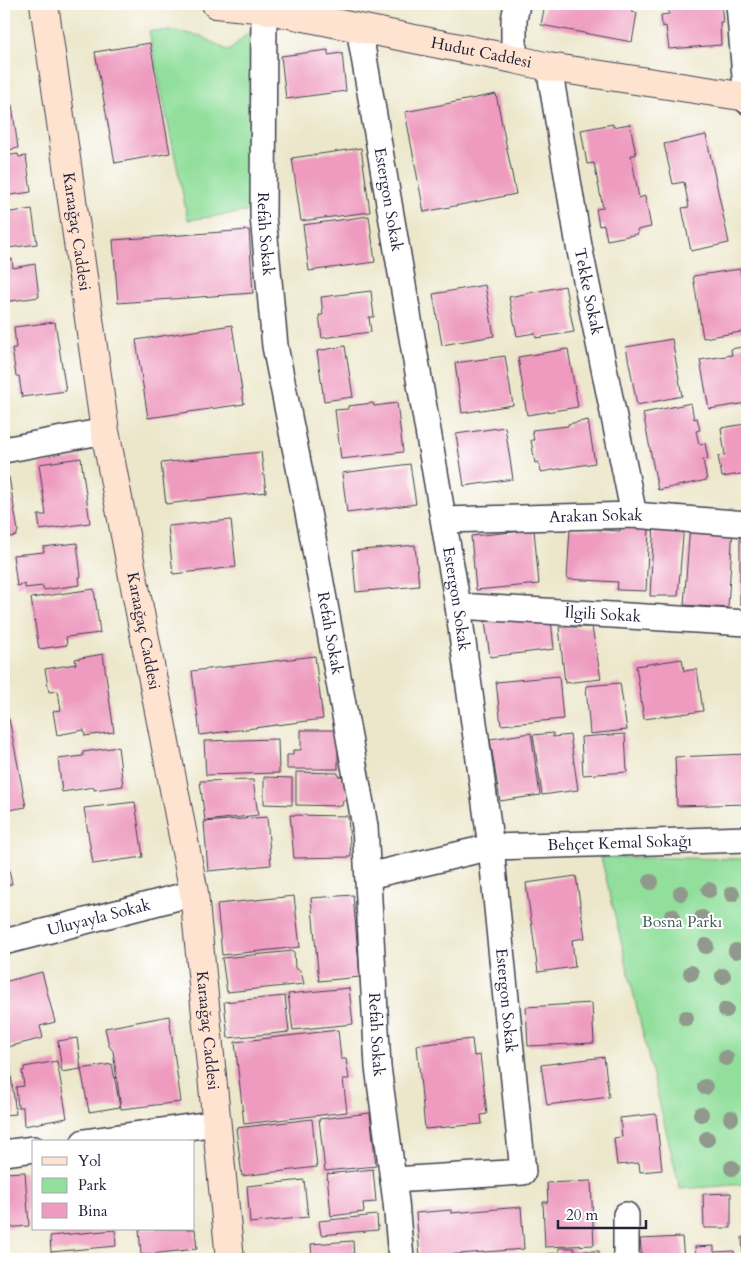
<svg xmlns="http://www.w3.org/2000/svg" width="751" height="1263" viewBox="0 0 751 1263" font-family="Cardo,serif">
	<rect width="100%" height="100%" fill="#fff"/>
	<filter id="ink" filterUnits="userSpaceOnUse"><feTurbulence type="fractalNoise" baseFrequency=".02" numOctaves="2"/><feDisplacementMap in="SourceGraphic" scale="10" xChannelSelector="R" yChannelSelector="G"/><feConvolveMatrix kernelMatrix="1 2 1 2 8 2 1 2 1" color-interpolation-filters="sRGB"/></filter>
	<filter id="wash" filterUnits="userSpaceOnUse"><feTurbulence type="fractalNoise" baseFrequency=".0096" numOctaves="4" result="noise"/><feDisplacementMap in="SourceGraphic" scale="20" xChannelSelector="R" yChannelSelector="G"/><feGaussianBlur stdDeviation="1.12" result="paint"/><feColorMatrix in="noise" values="0 0 0 0 0 0 0 0 0 0 0 0 0 0 0 0 0 1.4 0 .05"/><feComposite in="paint" operator="in"/></filter>
	<g filter="url(#wash)">
		<rect width="100%" height="100%" fill="#ece7cb"/>
		<!-- green -->
		<path fill="#92df9c" stroke="#5a806c" d="M251,30V211L188,220L149,31H175L201,36L229,51Z
			M601,857L747,859V1184L680,1189Z"/>
		<g id="blocks">
			<!-- building -->
			<path fill="#ee9bbf" d="M545,4H634L632,12L637,13L632,42L541,25Z
				M668,4H721L723,22H720L721,45L669,49L666,26L662,27L661,15L669,14Z
				M150,43L170,153L115,163L95,52Z
				M328,50V55L342,53L346,91L286,99L281,56Z
				M496,94L516,194L424,212L405,112Z
				M12,105L18,148L4,151V107Z
				M613,124V127L630,124L636,155H631L639,198L645,196L651,227L637,230L638,234L607,240L604,225L599,226L596,209L603,208L594,163L587,164L581,130Z
				M706,135L729,243L691,251L682,208L689,207L684,182L673,184L664,144Z
				M361,148L370,212L301,221L292,158Z
				M18,154L19,157L26,156L31,192L4,196V156Z
				M32,209L37,244L8,248L7,242L4,243V213Z
				M369,216L375,262L309,271L303,225Z
				M249,230L253,293L118,303L113,240Z
				M12,259L13,268L35,264L39,297L4,302V260Z
				M740,269L747,312V331L703,338L693,276Z
				M485,285L494,336L442,345L433,294Z
				M565,286L574,332L536,338L535,333L517,336L509,297Z
				M371,291L374,317H369L371,332L322,338L319,315H323L321,297Z
				M55,322L66,391L22,397L19,376H16L12,348H16L14,327Z
				M232,325L244,404L148,418L136,340Z
				M672,339L682,396L637,405L626,347Z
				M345,346L353,397L324,401L317,351Z
				M747,346V403L709,409L700,360L732,355L731,349Z
				M568,349L578,407L527,415L518,357Z
				M505,356L513,405L462,413L455,363Z
				M373,403L374,406L397,403L403,452L341,459L335,410L348,409V406Z
				M691,403L694,419L697,418L700,430L696,431L699,444L705,443L708,459L703,460L707,480L658,490L643,413Z
				M588,420L595,463L541,472L539,462L535,463L531,440H534L532,430L568,426V424Z
				M744,420H747V473L722,477L718,456L725,455L721,428L745,424Z
				M505,427L513,479L464,486L456,434Z
				M261,452L266,492L166,504L161,463Z
				M81,458L90,523L40,530L38,515H46L39,464Z
				M410,464L416,504L347,513L342,473Z
				M6,476L9,477L18,531L16,536L4,538V477Z
				M231,520L236,567L173,574L168,526Z
				M654,523L684,524L678,596H650Z
				M690,525L733,527L728,608L684,605Z
				M620,527L649,528L646,591L617,590L618,582L567,579L570,528L620,531Z
				M534,530L539,584L476,590L471,536Z
				M740,536H747V604H740Z
				M77,543L81,577H79L80,585L43,590V586L25,588V584L17,586L13,555L44,552L43,547Z
				M415,545L419,586L356,592L352,551Z
				M94,589L100,633L66,637L67,645L39,649L31,598Z
				M551,619L554,649L490,657L485,621Z
				M559,627H592L601,679L565,683Z
				M103,654L114,732L85,736L84,730L57,735L53,711L61,710L58,691L49,692L45,669L76,664L75,659Z
				M315,656L323,719L200,735L192,671Z
				M682,659L684,671L697,669L703,711L644,719L636,666Z
				M559,676L563,719L501,725L496,682Z
				M620,683L627,730L590,734L586,686Z
				M9,719L26,807L4,811V720Z
				M301,730H338V769H287V755H293V750H301Z
				M531,733L540,795L500,801L490,739Z
				M553,733V737L570,735L578,790L542,795L533,735Z
				M625,734L627,772L583,775L581,737Z
				M278,739L279,773L206,775L204,741Z
				M118,747L123,786L94,790V787L62,792L58,759L83,756V752Z
				M747,754V804L677,806L675,757Z
				M296,772L338,773V776L348,777L347,800H343L342,806L296,805Z
				M264,777L292,778V805L264,804Z
				M253,780L258,815L205,821L200,781Z
				M135,802L143,857L93,864L84,808Z
				M290,815L348,816L351,857L294,858Z
				M267,817L271,865L208,871L204,822Z
				M4,845L12,884L4,885Z
				M576,876L585,938L572,940L575,967L538,972L526,883Z
				M353,895L360,977L319,981L311,898Z
				M294,896L300,947L222,955L217,904Z
				M294,951L295,968L301,971L304,984L227,992L222,958Z
				M42,972L55,1022L40,1026L43,1038L4,1048V982Z
				M349,988L353,1024L293,1030L288,994Z
				M285,996L289,1032L228,1038L224,1002Z
				M592,1003L594,1043L528,1046L526,1007Z
				M169,1016L181,1102L121,1109L113,1051L109,1046L105,1028Z
				M338,1030L341,1059H346L349,1079H343L347,1112L244,1124L235,1042Z
				M77,1038L81,1069L62,1072L58,1041Z
				M472,1039L474,1056L480,1055L487,1114L481,1115L482,1124L425,1129L417,1045Z
				M604,1057L609,1097L547,1105L541,1065Z
				M4,1059H9L16,1114L4,1115Z
				M57,1061L67,1118L24,1126L23,1107H18L16,1087L24,1086L22,1071H24V1067Z
				M112,1064L120,1107L89,1112L81,1069Z
				M370,1113L376,1166L325,1171L319,1119Z
				M656,1114L662,1170L640,1172L639,1163L617,1165L614,1138L622,1137L620,1118Z
				M312,1119L317,1167L242,1176L236,1128Z
				M373,1169L376,1202L363,1203L364,1212L331,1216L327,1174Z
				M25,1172L29,1226L4,1228V1173Z
				M304,1180L308,1217L250,1223L247,1186Z
				M591,1181L594,1245L545,1247L543,1202H548L547,1183Z
				M744,1186H747V1224H745Z
				M731,1193V1228H704L703,1194Z
				M521,1207L524,1249L420,1257L416,1213L451,1210V1213Z
				M377,1215L378,1230L321,1235L319,1221Z
				M139,1229H195L197,1249L141,1255Z
				M115,1230L116,1246L51,1252L50,1236Z
				M682,1237L684,1259H642L640,1239Z
				M742,1237H747V1259H743Z
				M353,1241L354,1259H312L311,1244Z
				M714,1246V1252L734,1251L735,1259H696L695,1247Z
				M559,1248H574V1251H599V1259H547V1254L559,1253Z"/>
		</g>
	</g>
	<g filter="url(#ink)">
		<use href="#blocks" fill-opacity="0" stroke="#404051" stroke-width="1"/>
		<g fill="none" stroke-linecap="round" stroke-linejoin="round">
			<!-- street casing -->
			<g stroke="#404051" stroke-width="28">
				<g id="street">
					<path d="M739,4L747,101"/>
					<path id="s1" d="M264,9L263,216L275,346L312,533L365,826L378,1067L396,1202L401,1259"/>
					<path id="s2" d="M359,28L458,606L491,847L523,1172L393,1180"/>
					<path d="M514,59V20L517,4"/>
					<path id="s3" d="M549,67L579,246L634,515"/>
					<path d="M4,450L105,431"/>
					<path id="s4" d="M444,520L634,515L747,524"/>
					<path id="s5" d="M458,606L747,623"/>
					<path id="s6" d="M368,876L491,847L747,839"/>
					<path id="s7" d="M4,942L194,893"/>
					<path d="M84,1142L217,1123"/>
					<path d="M4,1153L34,1149"/>
					<path d="M626,1215V1259"/>
				</g>
			</g>
			<!-- secondary casing -->
			<g stroke="#404051" stroke-width="30">
				<g id="secondary">
					<path id="s8" d="M44,4L105,431L194,893L230,1259"/>
					<path id="s9" d="M216,4L264,9L514,59L549,67L747,97"/>
				</g>
			</g>
			<!-- street -->
			<use href="#street" stroke="#fff" stroke-width="25"/>
			<!-- secondary -->
			<use href="#secondary" stroke="#fee3d1" stroke-width="28"/>
		</g>
		<!-- trees -->
		<g fill="#909a8c">
			<circle cx="651" cy="882" r="8"/>
			<circle cx="709" cy="890" r="8"/>
			<circle cx="681" cy="893" r="8"/>
			<circle cx="732" cy="894" r="8"/>
			<circle cx="672" cy="916" r="8"/>
			<circle cx="702" cy="918" r="8"/>
			<circle cx="706" cy="946" r="8"/>
			<circle cx="736" cy="951" r="8"/>
			<circle cx="691" cy="973" r="8"/>
			<circle cx="723" cy="976" r="8"/>
			<circle cx="726" cy="1010" r="8"/>
			<circle cx="686" cy="1018" r="8"/>
			<circle cx="726" cy="1058" r="8"/>
			<circle cx="705" cy="1087" r="8"/>
			<circle cx="701" cy="1114" r="8"/>
			<circle cx="731" cy="1118" r="8"/>
			<circle cx="707" cy="1139" r="8"/>
			<circle cx="732" cy="1168" r="8"/>
		</g>
	</g>
	<g text-anchor="middle" dominant-baseline="central" stroke-width="4" stroke-linejoin="round" paint-order="stroke">
		<!-- street labels -->
		<g font-size="16" fill="#22223b" stroke="#fff">
			<text stroke="none"><textPath href="#s9" startOffset="270">Hudut Caddesi</textPath></text>
			<text stroke="none"><textPath href="#s2" startOffset="174">Estergon Sokak</textPath></text>
			<text stroke="none"><textPath href="#s8" startOffset="230">Karaağaç Caddesi</textPath></text>
			<text stroke="none"><textPath href="#s1" startOffset="225">Refah Sokak</textPath></text>
			<text stroke="none"><textPath href="#s3" startOffset="228">Tekke Sokak</textPath></text>
			<text stroke="none"><textPath href="#s4" startOffset="152">Arakan Sokak</textPath></text>
			<text stroke="none"><textPath href="#s2" startOffset="579">Estergon Sokak</textPath></text>
			<text stroke="none"><textPath href="#s5" startOffset="145">İlgili Sokak</textPath></text>
			<text stroke="none"><textPath href="#s8" startOffset="635">Karaağaç Caddesi</textPath></text>
			<text stroke="none"><textPath href="#s1" startOffset="630">Refah Sokak</textPath></text>
			<text stroke="none"><textPath href="#s6" startOffset="255">Behçet Kemal Sokağı</textPath></text>
			<text stroke="none"><textPath href="#s7" startOffset="98">Uluyayla Sokak</textPath></text>
			<text stroke="none"><textPath href="#s2" startOffset="984">Estergon Sokak</textPath></text>
			<text stroke="none"><textPath href="#s8" startOffset="1040">Karaağaç Caddesi</textPath></text>
			<text stroke="none"><textPath href="#s1" startOffset="1035">Refah Sokak</textPath></text>
		</g>
		<!-- park labels -->
		<g font-size="16" fill="#445b58" stroke="#fff">
			<text x="682" y="922">Bosna Parkı</text>
		</g>
	</g>
	<!-- margin -->
	<rect width="751" height="1263" fill="none" stroke="#fff" stroke-width="20"/>
	<!-- legend -->
	<rect x="32" y="1140" width="162" height="90" fill="#ffffff" stroke="#a7a7b1"/>
	<rect x="42" y="1157" width="25" height="8" fill="#fee3d1" stroke="#a7a7b1"/>
	<text x="78" y="1166" font-size="15" fill="#22223b">Yol</text>
	<rect x="42" y="1178" width="25" height="15" fill="#92df9c" stroke="#a7a7b1"/>
	<text x="78" y="1190" font-size="15" fill="#22223b">Park</text>
	<rect x="42" y="1203" width="25" height="15" fill="#ee9bbf" stroke="#a7a7b1"/>
	<text x="78" y="1216" font-size="15" fill="#22223b">Bina</text>
	<!-- scale -->
	<path d="M558 1220v8h88v-8" fill="none" stroke="#22223b" stroke-width="2.5"/>
	<text x="566" y="1220" font-size="15" fill="#22223b" stroke="#ffffff" stroke-width="4" paint-order="stroke">20 m</text>
</svg>
